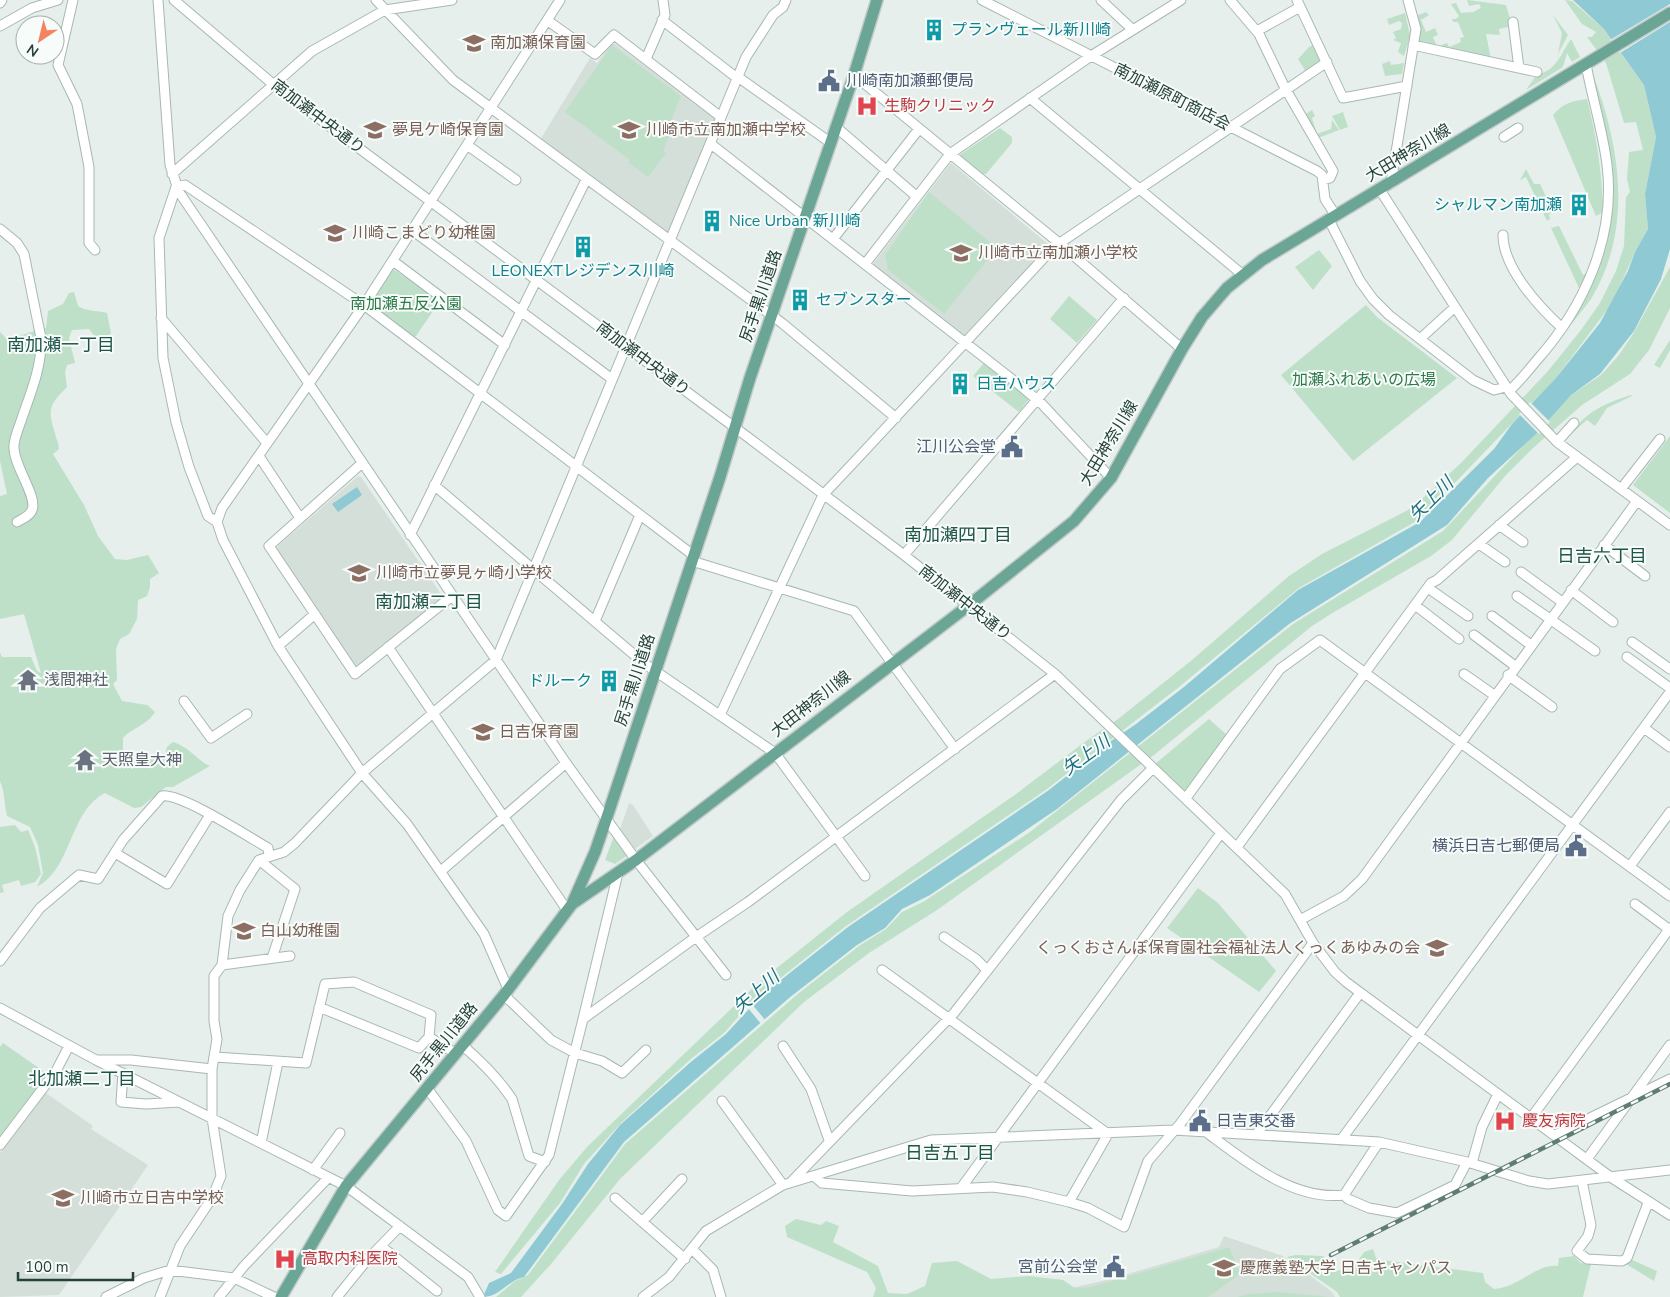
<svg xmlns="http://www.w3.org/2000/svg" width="1670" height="1297" viewBox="0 0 1670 1297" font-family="'Nunito Sans','Noto Sans JP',sans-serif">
	<rect width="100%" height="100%" fill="#e6efeb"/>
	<!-- built -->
	<path fill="#d4dfda" d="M611,44H616L716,119L667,235L540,140L590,58L597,63Z
		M951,163L1049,245L965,338L872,265Z
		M358,476L361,477L441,594L440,599L359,667L355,665L277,551L278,546Z
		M629,803L633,805L653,836L635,849L620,829Z
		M46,1093L93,1126L91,1129L148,1165L59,1295L0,1297V1153Z
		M1224,1236L1283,1256L1331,1291L1335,1297H1032L1111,1279L1219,1247Z"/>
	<!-- green -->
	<path fill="#bfe0c8" d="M1467,0L1506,5L1512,26L1499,29L1500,35L1486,34L1491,59L1417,43L1416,16L1426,12L1429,15L1421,20L1426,32L1435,28L1438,35L1433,37L1437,47L1447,43L1449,47L1461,42L1460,38L1464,37L1458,22H1453L1452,19H1456L1459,16L1451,4L1456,3L1461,13L1473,12L1481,8L1479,4L1469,6Z
		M1565,0L1572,1L1604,29L1644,85L1656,137L1645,194L1648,229L1635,252L1613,302L1556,378L1420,519L1299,588L1179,687L1047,789L846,926L753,1000L724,1033L691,1059L622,1122L584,1164L560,1203L501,1274L495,1272L559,1180L587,1147L758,983L847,912L1016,794L1086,741L1118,719L1192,660L1289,576L1322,554L1412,508L1461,463L1548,371L1581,330L1600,303L1616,271L1624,246L1626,197L1630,192L1627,179L1629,152L1643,150L1636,122L1624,123L1606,63L1587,37H1592L1596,32L1582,24Z
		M1405,13L1410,35L1404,56L1398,52L1401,43L1393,40L1396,38L1393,32L1401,29L1402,23L1399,21L1389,25L1387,19Z
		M1553,15L1568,35L1558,54L1562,33Z
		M1571,39L1580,57L1572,62L1567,53L1563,67L1526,90L1537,74C1556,72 1561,53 1571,39Z
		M612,45L681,96L667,131L670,133L663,151L666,153L648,177L629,163L630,160L565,112Z
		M1313,45L1321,62L1306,72L1298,59L1309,47Z
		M1390,61L1391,65L1404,63L1402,74L1385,76L1382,64Z
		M1592,72C1620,145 1634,228 1591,299C1583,310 1574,321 1565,332C1566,322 1591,285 1597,272C1608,247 1612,219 1612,192Z
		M1587,99C1597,137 1602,173 1603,212L1596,216L1553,115C1563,103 1572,101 1587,99Z
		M1312,110L1315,116L1312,118L1317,134L1331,129L1332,120L1339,130L1318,138L1304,115Z
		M1343,112L1348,127L1340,130L1332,116Z
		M1000,128L1012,137V143L986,174H978L958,156Z
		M1526,169L1534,184H1540L1553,212L1549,214L1550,219L1547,221L1526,177L1520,180Z
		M929,192L997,248L944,314L888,270L885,255Z
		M1559,226L1583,275L1587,273L1579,288L1551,228Z
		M1319,250L1332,266L1313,290L1295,267Z
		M1670,267V308L1649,350L1630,374L1582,405L1533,448L1506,475L1452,540L1431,556L1334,612L1312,626L1154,755L937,910L869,953L804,1002L620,1179L551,1264L521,1297H496L515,1281L528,1275L625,1144L799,993L859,946L886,929L902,912L923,902L1030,832L1293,624L1443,531L1571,395L1601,375L1619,355L1633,334Z
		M393,269L440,301L416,336L413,337L370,303Z
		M74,292L78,306C88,312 96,310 107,313L111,333L106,340L96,338L89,329L72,330L69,338L75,363L67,365L65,372L67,387C50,404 47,408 55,433C56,439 59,443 59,449L53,454L84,505L98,536L115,559L127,560L148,555L159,573L150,579V587L147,596L138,600L137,619L129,634L120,639L116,649L117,680L113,684L122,701L147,705L155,712C146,726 133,727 123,738V750L131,764H142L144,760L165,756L167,747L173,742C190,747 196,760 210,766L173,787H166L141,807L134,808L105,793C69,811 73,867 37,887L43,873L38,845L30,827L7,816C4,803 5,793 0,781V653L2,657H31L37,671L41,673L24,614L0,619V496L7,494L0,461V332L7,339L46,328L48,311L63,304L69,293Z
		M1069,296L1097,320L1077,343L1050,319Z
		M1366,305L1377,317L1457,378L1353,461L1281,375Z
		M1670,340V350L1660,368L1654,365Z
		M984,363L1029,399L1019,412L973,376Z
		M1631,395L1632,396L1607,408L1595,426L1587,420L1571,434C1586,411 1606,403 1631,395Z
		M1670,436V513L1633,485Z
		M1209,719L1228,736L1187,793L1155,764Z
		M15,825L21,832L28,830L35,847L41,874L35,882L21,886L19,880L2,885L4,892L0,893V827Z
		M614,836L628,855L615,864L605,860Z
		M1198,888L1218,903L1276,971L1259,992L1167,928Z
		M3,1043L49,1075L0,1140V1047Z
		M796,1219L821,1225L826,1221L839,1226L833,1242L878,1266L888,1293L907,1294L925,1286L932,1263L957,1261L991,1279L1029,1276L1063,1280L1075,1288L1091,1287L1229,1247L1240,1274L1208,1297H873L876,1288L867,1272L787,1237L785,1226Z
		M1373,1249L1376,1258L1382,1260L1483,1273L1485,1282L1494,1289C1520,1287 1537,1263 1558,1266L1559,1258L1574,1256L1581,1263L1591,1264L1583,1297H1340L1337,1292L1287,1257L1296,1255L1323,1256L1337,1271L1355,1265L1364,1252Z
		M1630,1259L1657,1271L1654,1281L1626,1264Z
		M1279,1292L1329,1297H1237L1248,1294Z"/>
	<!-- water -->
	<path fill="#8ec9d4" d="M1573,0H1670V249L1661,279L1634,331L1600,374L1571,395L1536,434L1488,478L1447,525L1289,624L1057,809L930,895L902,909L885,928L857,945L789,998L624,1142L524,1277C508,1280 500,1297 483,1297L489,1283L511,1273L562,1204L588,1164L620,1125L692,1061L726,1034L762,995L848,927L1049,790L1111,741L1136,724L1184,687L1298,590L1420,522L1494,449L1512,424L1556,378L1600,323L1628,271L1635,252L1648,229L1645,194L1656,137L1644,85L1604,29Z
		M357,487L362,495L338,512L332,504Z"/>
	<!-- pier -->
	<path fill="#e6efeb" d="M1670,4V22L1620,53L1610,40Z
		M1530,402L1550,422L1539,434L1519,414Z
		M751,1003L766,1021L762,1025L747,1007Z"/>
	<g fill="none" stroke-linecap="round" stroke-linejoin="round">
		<!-- minor casing -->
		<g stroke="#a8b8b2" stroke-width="11">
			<path id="minor" d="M73,0L58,65L77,104L89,167V243L95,250
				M158,0L170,165L179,192L566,763L636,860L726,975
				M174,0L274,85L745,435L904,555L1055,674L1285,894L1313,943L1335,972L1346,982L1612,1178L1670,1215
				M376,0L453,80L782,323L896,418
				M982,0L1317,171L1322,175L1325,199L1336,216
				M1101,0L1133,30
				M1230,0L1259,34L1285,88L1333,171L1330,178L1324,179
				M1297,0L1343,98L1407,86
				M0,3L2,0
				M662,20L737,78
				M548,21L595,54L614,35L721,117
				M1513,22L1519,68
				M0,26L32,8L58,0
				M1257,31L1300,7
				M1413,45L1537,72
				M646,59L665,15L663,0
				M854,75L1059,243L1182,349
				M738,77L831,143
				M1030,98L1243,275
				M836,127L916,196
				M1504,137L1518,128
				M711,144L1022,387L1042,404L1111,478
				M467,145L516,180
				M172,174L312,51L385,10L452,0
				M1391,183L1416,29L1408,0
				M1380,190L1511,394L1557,442L1670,525
				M1329,220L1360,281L1373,299L1389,315L1473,380L1494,390L1506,387
				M0,229L17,243L24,254L41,338C42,365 32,390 23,415C20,425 15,435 14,445C12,464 38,496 32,510C30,516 22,519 17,522
				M412,230L612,379
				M1503,235C1503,268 1539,307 1562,328
				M833,239L919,129
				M393,261L505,345
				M865,264L950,154L1091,56L1181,0
				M161,318L267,443
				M1421,338L1455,307
				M1509,391C1519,382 1528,371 1537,360C1584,307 1616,237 1607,165C1603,131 1592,98 1586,64
				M1557,442L1574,423
				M259,456L300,518
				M361,464L269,546L355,674L452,596
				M434,485L645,664L775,753L865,876
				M1621,489L1660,439
				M217,522L208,516L189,467L176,422L163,358L159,238L176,187L185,185L364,305L693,555
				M1499,525L1523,542
				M410,535L586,180
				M1479,544L1505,562
				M1604,545L1645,576
				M904,555L1124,298
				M692,561L854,611L955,749
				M1521,572L1562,602
				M1428,588L1468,616
				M1571,590L1613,622
				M1517,596L1550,619
				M1415,605L1459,639
				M1492,616L1531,645
				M1550,619L1595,651
				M595,621L640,515
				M1474,635L1515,666
				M1632,642L1670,669
				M278,646L315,614
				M388,647L567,910
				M1627,657L1670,688
				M1464,674L1494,695
				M1508,675L1552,707
				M184,701L211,738L247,714
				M720,715L823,495L856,460L1054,247L1327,62
				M1644,728L1670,747
				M1186,798L1280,669L1320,640L1670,896
				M1237,847L1431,583L1437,580L1577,457
				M115,853L167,884L210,815
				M259,860L295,889L272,958
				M1630,866L1670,812
				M441,871L566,763
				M1635,904L1670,930
				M1300,920L1344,896L1362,879L1637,501
				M944,937L976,959L987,970
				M0,961L40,908L79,875L98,879L123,840L162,796C181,793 247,836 268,848L269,855
				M222,965L290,956
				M882,970L1108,1134L1069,1202
				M508,989L484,934L407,824L362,773L278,646L223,540L217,522L222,508L364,305L560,0
				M504,995L551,1040L575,1053L602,1061L622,1073L646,1050
				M319,1007L419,1048L429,1037
				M0,1008L96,1060L346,1186L468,1277L480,1297
				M583,1019L618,873
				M462,1045C481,1061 498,1078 512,1099L529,1156L545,1162
				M783,1046L811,1089L829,1140
				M215,1057L306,1063L325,984L354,982L431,1015L429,1037L455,1053
				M98,1060H131L212,1069
				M123,1073L121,1102L146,1104L179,1102
				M427,1088L466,1141L498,1210L506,1216L549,1155L583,1019L696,937L748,902L1055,674
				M722,1101L783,1185
				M1531,1118L1670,928
				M1206,1132C1245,1161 1293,1201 1344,1195L1348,1199L1369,1208L1397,1213L1455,1185L1467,1162
				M1256,1135L1360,993
				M1555,1135L1670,1079
				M1341,1140L1670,692
				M261,1143L278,1062
				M0,1145L56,1071L69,1046
				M1587,1159L1670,1045
				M1472,1163L1482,1127L1498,1094
				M313,1170L340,1133
				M814,1176L822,1183L912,1191L993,1187L1027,1192L1069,1202L1088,1208L1124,1227L1148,1161L1180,1124L1313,943
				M1582,1181L1591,1225L1588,1236L1577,1251L1587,1259L1622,1261L1627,1258L1648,1203
				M790,1183L954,1013L1121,800L1153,768
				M961,1188L1221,833
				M1344,1195L1379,1142
				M615,1198L685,1259
				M642,1222L682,1179
				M381,1246L437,1291
				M693,1250L713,1270L721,1297
				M106,1297L144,1278L170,1270L234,1278L274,1297
				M160,1297L180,1246L212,1198L221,1176L212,1118V1069L217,1039L214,1021V976L222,965L228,916L240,890L259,860L284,852L295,843L362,773L496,660L746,57L773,15L783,7L786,0
				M219,1297L244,1266L328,1178
				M337,1297L367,1260L400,1226
				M643,1297L669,1277L706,1231L783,1185L931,1140L1173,1130L1363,1141L1379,1142L1467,1162L1529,1181L1548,1184L1670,1170"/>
		</g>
		<!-- major casing -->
		<g stroke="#c2cac8" stroke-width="14">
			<path id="major" d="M572,904L636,860L968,606L1074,521L1111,478L1182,349L1202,317L1227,288L1262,260L1670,13
				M281,1297L346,1186L504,995L572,904L595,852L606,820L720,477L750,378L854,75L877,0"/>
		</g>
		<!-- minor -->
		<use href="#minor" stroke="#fff" stroke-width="9"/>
		<!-- major -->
		<use href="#major" stroke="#6aa596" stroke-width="11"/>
		<!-- rail casing -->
		<g stroke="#5f7d75" stroke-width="4.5">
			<path id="rail" d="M1331,1255L1670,1084"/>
		</g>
		<!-- rail -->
		<use href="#rail" stroke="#f7fbf9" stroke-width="2.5" stroke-dasharray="8" stroke-linecap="butt"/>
	</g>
	<!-- icons -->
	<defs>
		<g id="building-bare" transform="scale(1.725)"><path d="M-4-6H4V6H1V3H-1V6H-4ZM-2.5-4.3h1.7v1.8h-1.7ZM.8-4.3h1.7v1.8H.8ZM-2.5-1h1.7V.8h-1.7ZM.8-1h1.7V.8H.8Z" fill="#0f9aa8" stroke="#f7fbf9" stroke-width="2.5" paint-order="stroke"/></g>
		<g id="school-bare" transform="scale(1.725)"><path d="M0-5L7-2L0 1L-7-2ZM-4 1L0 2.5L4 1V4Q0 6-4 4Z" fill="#8d6e63" stroke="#f7fbf9" stroke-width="2.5" paint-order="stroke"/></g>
		<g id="civic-bare" transform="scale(1.725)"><path d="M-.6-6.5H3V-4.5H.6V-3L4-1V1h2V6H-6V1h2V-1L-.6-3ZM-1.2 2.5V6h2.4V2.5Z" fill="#5c6f8a" stroke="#f7fbf9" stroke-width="2.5" paint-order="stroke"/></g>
		<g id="hospital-bare" transform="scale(1.725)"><path d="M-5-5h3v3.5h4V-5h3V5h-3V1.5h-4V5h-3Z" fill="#e0444e" stroke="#f7fbf9" stroke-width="2.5" paint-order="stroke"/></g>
		<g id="temple-bare" transform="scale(1.725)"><path d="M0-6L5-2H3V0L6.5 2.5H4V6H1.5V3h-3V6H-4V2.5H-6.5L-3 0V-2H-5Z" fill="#6b7280" stroke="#f7fbf9" stroke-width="2.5" paint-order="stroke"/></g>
		<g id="university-bare" transform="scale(1.725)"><path d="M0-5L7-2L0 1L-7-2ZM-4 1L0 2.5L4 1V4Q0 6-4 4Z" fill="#8d6e63" stroke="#f7fbf9" stroke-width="2.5" paint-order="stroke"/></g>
	</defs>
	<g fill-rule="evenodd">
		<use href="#building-bare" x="934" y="30"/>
		<use href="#school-bare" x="474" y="43"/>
		<use href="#civic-bare" x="829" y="81"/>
		<use href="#hospital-bare" x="867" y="106"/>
		<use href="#school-bare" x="375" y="130"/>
		<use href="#school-bare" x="629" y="130"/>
		<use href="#building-bare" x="1579" y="205"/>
		<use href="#building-bare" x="712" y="221"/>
		<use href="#school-bare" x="335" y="233"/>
		<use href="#building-bare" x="583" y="247"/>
		<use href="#school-bare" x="961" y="253"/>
		<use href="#building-bare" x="800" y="300"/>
		<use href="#building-bare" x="960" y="384"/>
		<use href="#civic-bare" x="1012" y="447"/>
		<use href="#school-bare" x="359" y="573"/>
		<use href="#temple-bare" x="28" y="680"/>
		<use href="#building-bare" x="609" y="681"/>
		<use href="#school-bare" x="483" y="732"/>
		<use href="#temple-bare" x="85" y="760"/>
		<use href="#civic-bare" x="1576" y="846"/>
		<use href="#school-bare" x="244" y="931"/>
		<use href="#school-bare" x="1437" y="948"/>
		<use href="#civic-bare" x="1200" y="1121"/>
		<use href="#hospital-bare" x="1505" y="1121"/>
		<use href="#school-bare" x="63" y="1198"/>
		<use href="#hospital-bare" x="285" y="1259"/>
		<use href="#civic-bare" x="1114" y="1267"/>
		<use href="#university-bare" x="1224" y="1268"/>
	</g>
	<g text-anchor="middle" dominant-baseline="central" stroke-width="4" stroke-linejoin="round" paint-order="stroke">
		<!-- culture labels -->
		<g font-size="16" fill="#0d838f" stroke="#f7fbf9" text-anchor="start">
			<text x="951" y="30">プランヴェール新川崎</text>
			<text x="1562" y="205" text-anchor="end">シャルマン南加瀬</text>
			<text x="729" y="221">Nice Urban 新川崎</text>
			<text x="583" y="271" text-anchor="middle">LEONEXTレジデンス川崎</text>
			<text x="816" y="300">セブンスター</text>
			<text x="976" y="384">日吉ハウス</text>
			<text x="592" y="681" text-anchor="end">ドルーク</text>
		</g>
		<!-- education labels -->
		<g font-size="16" fill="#785e54" stroke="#f7fbf9" text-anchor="start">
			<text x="490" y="43">南加瀬保育園</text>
			<text x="392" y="130">夢見ケ崎保育園</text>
			<text x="646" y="130">川崎市立南加瀬中学校</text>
			<text x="352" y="233">川崎こまどり幼稚園</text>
			<text x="978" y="253">川崎市立南加瀬小学校</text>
			<text x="376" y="573">川崎市立夢見ヶ崎小学校</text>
			<text x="499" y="732">日吉保育園</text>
			<text x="260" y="931">白山幼稚園</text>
			<text x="1420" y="948" text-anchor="end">くっくおさんぽ保育園社会福祉法人くっくあゆみの会</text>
			<text x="80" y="1198">川崎市立日吉中学校</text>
			<text x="1240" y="1268">慶應義塾大学 日吉キャンパス</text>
		</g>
		<!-- service labels -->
		<g font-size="16" fill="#4e5e75" stroke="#f7fbf9" text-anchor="end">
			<text x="846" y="81" text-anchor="start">川崎南加瀬郵便局</text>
			<text x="996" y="447">江川公会堂</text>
			<text x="1560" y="846">横浜日吉七郵便局</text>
			<text x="1216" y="1121" text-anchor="start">日吉東交番</text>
			<text x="1098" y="1267">宮前公会堂</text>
		</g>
		<!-- street labels -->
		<g font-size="16" fill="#24423a" stroke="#f7fbf9">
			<text transform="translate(1172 97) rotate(27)">南加瀬原町商店会</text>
			<text transform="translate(318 117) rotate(37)">南加瀬中央通り</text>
			<text transform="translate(1408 153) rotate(-31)">大田神奈川線</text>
			<text transform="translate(761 296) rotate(-71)">尻手黒川道路</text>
			<text transform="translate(643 359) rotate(37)">南加瀬中央通り</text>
			<text transform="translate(1109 443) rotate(-59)">大田神奈川線</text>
			<text transform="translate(965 603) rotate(38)">南加瀬中央通り</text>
			<text transform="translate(635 680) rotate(-72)">尻手黒川道路</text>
			<text transform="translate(811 704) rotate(-38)">大田神奈川線</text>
			<text transform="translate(444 1042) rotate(-51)">尻手黒川道路</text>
		</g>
		<!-- health labels -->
		<g font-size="16" fill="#be3a42" stroke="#f7fbf9" text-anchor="start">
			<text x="884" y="106">生駒クリニック</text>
			<text x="1522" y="1121">慶友病院</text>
			<text x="302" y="1259">高取内科医院</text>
		</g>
		<!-- park labels -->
		<g font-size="16" fill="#2d7a4b" stroke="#f7fbf9">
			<text x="406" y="304">南加瀬五反公園</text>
			<text x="1364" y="380">加瀬ふれあいの広場</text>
		</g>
		<!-- worship labels -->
		<g font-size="16" fill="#5b616d" stroke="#f7fbf9" text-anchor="start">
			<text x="44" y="680">浅間神社</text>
			<text x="102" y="760">天照皇大神</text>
		</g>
		<!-- neighbourhood labels -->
		<g font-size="18" fill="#1f5548" stroke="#f7fbf9">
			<text x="61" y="345">南加瀬一丁目</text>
			<text x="958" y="535">南加瀬四丁目</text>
			<text x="1602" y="556">日吉六丁目</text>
			<text x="429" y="602">南加瀬二丁目</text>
			<text x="82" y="1079">北加瀬二丁目</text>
			<text x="950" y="1153">日吉五丁目</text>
		</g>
		<!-- water labels -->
		<g font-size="18" font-style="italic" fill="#1c6f80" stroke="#f7fbf9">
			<text transform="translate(1431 499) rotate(-45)">矢上川</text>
			<text transform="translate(1086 755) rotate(-36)">矢上川</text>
			<text transform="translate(756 992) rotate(-41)">矢上川</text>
		</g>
	</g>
	<!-- north arrow -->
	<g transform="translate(40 40) rotate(215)"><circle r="24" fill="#f7fbf9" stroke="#a3b1ad"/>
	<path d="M0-4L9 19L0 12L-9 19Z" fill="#f4845f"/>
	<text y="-8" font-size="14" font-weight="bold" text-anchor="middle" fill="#24423a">N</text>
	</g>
	<!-- scale -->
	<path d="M18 1272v8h115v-8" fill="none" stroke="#24423a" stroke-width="2.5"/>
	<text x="25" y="1272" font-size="15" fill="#24423a" stroke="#f7fbf9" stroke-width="4" paint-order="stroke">100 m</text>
</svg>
